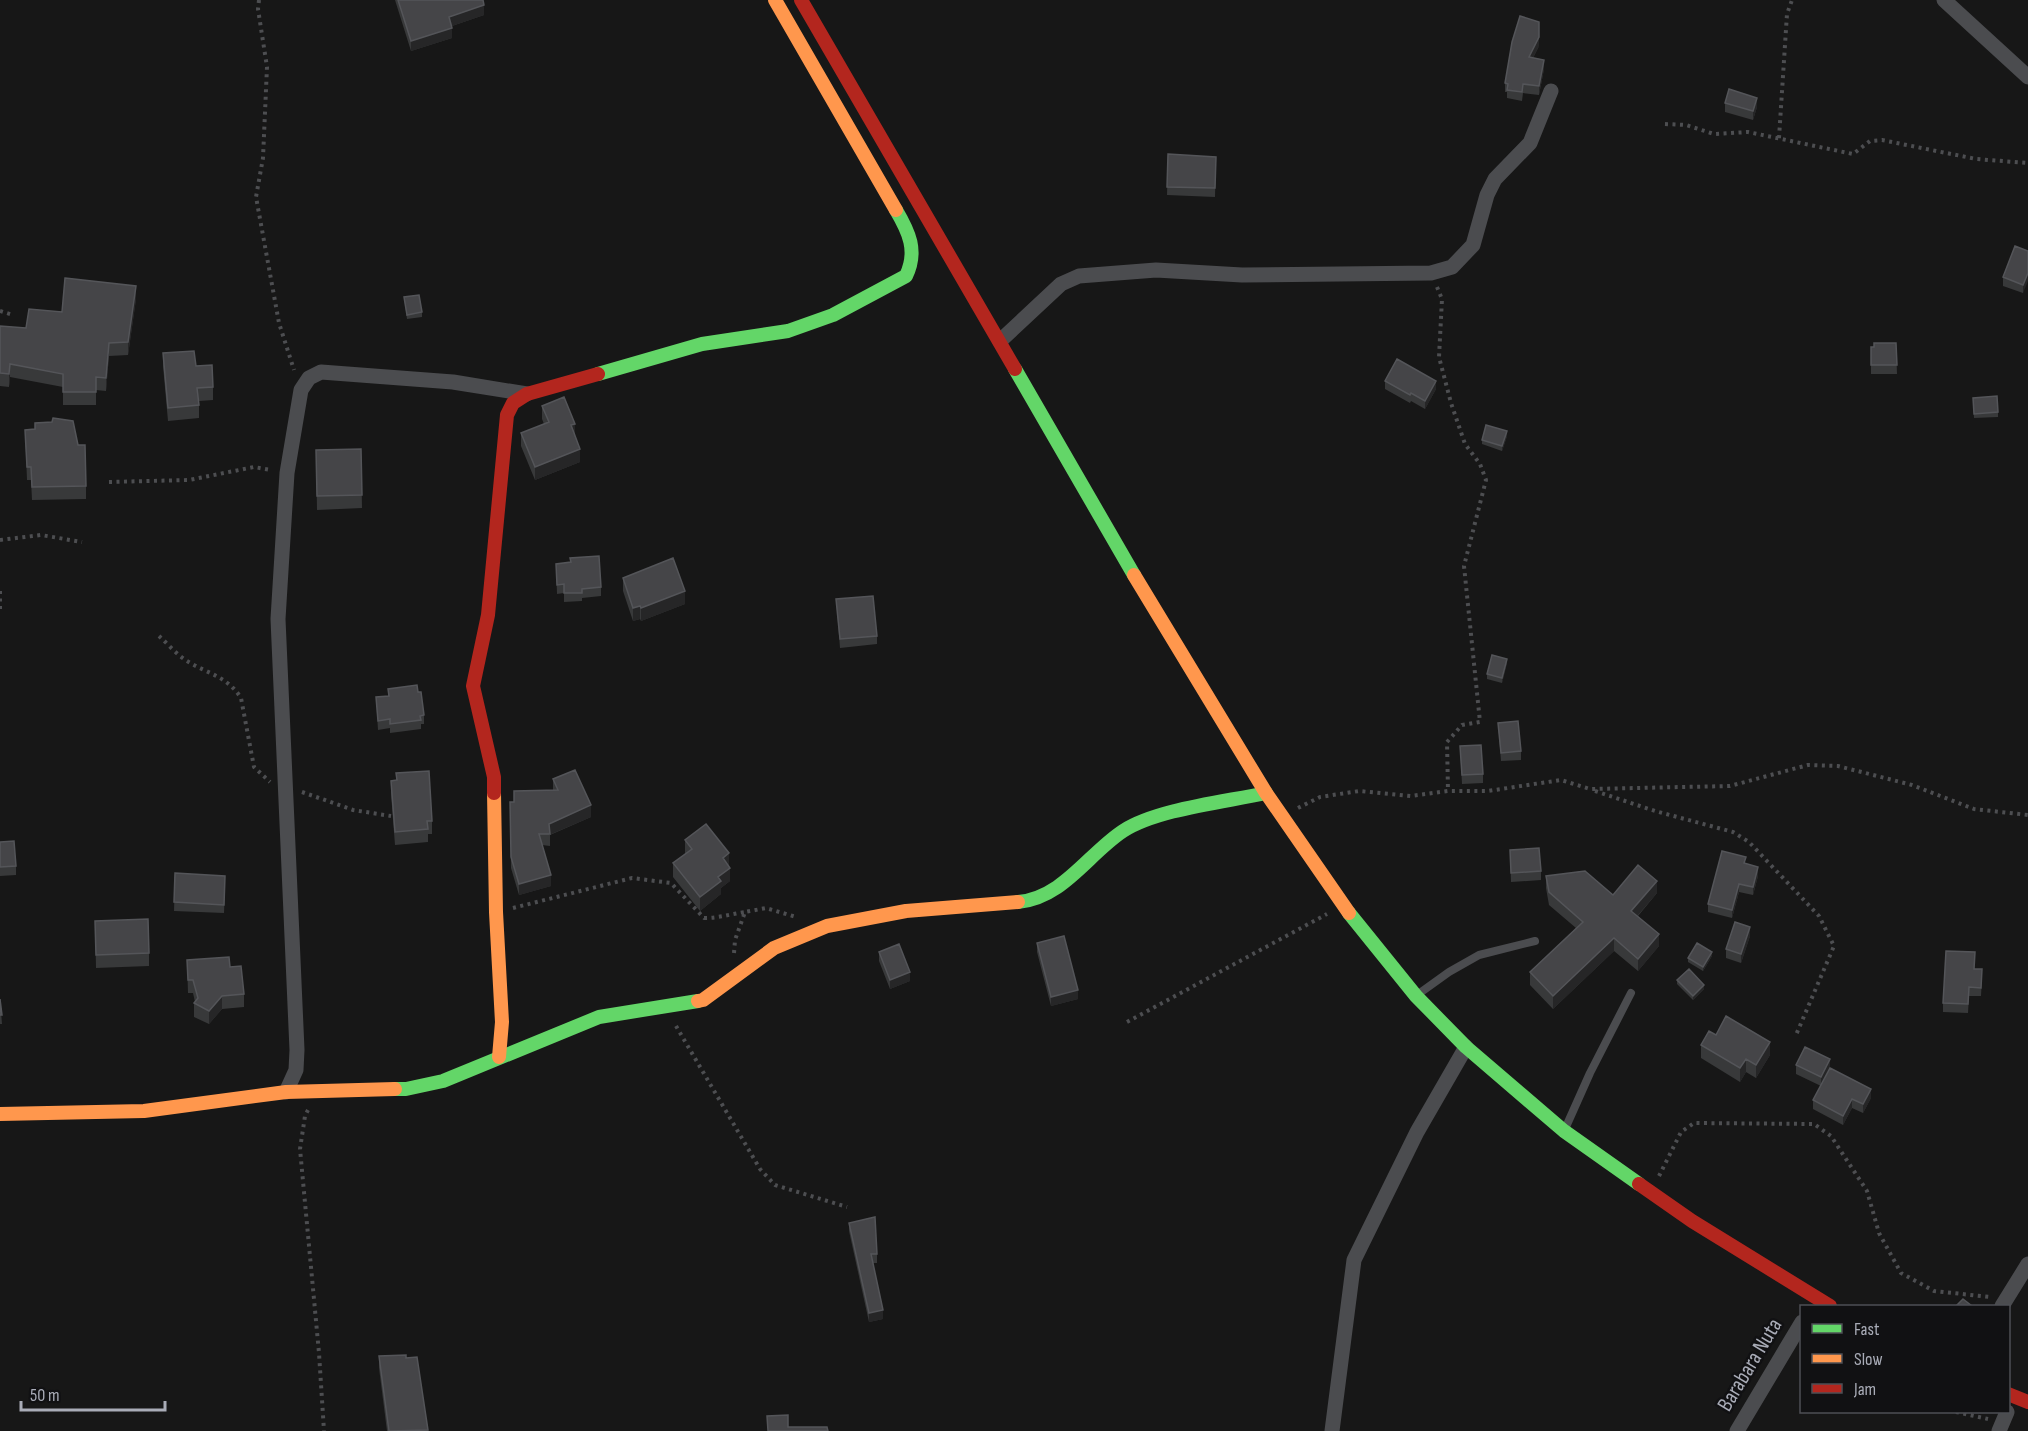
<svg xmlns="http://www.w3.org/2000/svg" width="2028" height="1431" viewBox="0 0 2028 1431" font-family="'Sofia Sans Condensed',sans-serif">
	<rect width="100%" height="100%" fill="#171717"/>
	<g fill="none" stroke-linecap="round" stroke-linejoin="round">
		<!-- path -->
		<path stroke="#4d4e51" stroke-width="4" stroke-dasharray="3 4.5" stroke-linecap="butt" d="M259,0L258,9L267,67L263,158L256,197L279,323L294,370
			M1665,124L1686,125L1714,134L1748,132L1853,154L1870,141L1882,140L1976,159L2028,163
			M1779,138L1787,14L1792,0
			M1437,287L1442,299L1439,357L1451,403L1465,444L1480,464L1486,480L1464,566L1480,722L1462,725L1447,742L1448,791
			M0,311L13,315
			M109,482L189,480L254,467L271,470
			M0,540L41,535L82,542
			M0,591V610
			M159,636C168,644 177,655 187,661C208,674 227,676 241,698L254,767L270,782
			M1595,791L1655,811L1733,832L1749,842L1819,916L1834,946L1796,1035
			M302,792L353,810L391,816
			M1298,808L1320,797L1359,791L1411,796L1448,791H1488L1561,780L1590,789L1730,786L1808,765L1838,766L1912,785L1974,809L2028,815
			M513,908L632,878L671,883L704,918C720,918 730,914 745,912
			M734,953L735,940L745,912L766,908L796,917
			M1127,1022L1327,914
			M676,1026L760,1169L775,1185L847,1207
			M308,1110L305,1116L300,1149L319,1353L324,1431
			M1659,1176L1681,1132L1694,1123L1814,1124L1831,1136L1867,1191L1879,1233L1901,1273L1934,1291L1990,1297
			M1956,1412L1988,1419"/>
		<!-- lane -->
		<path stroke="#4b4c4f" stroke-width="8" d="M1417,995L1449,972L1479,955L1535,941
			M1565,1129L1590,1073L1631,993"/>
		<!-- street -->
		<path stroke="#4b4c4f" stroke-width="15" d="M1944,0L2028,77
			M1000,341L1061,284L1079,276L1156,270L1242,275L1431,273L1452,267L1473,245L1487,195L1495,179L1530,143L1551,91
			M286,1092L296,1070L297,1050L278,619L287,473L301,390L309,378L321,372L453,382L527,394
			M2002,1306L2028,1264
			M1332,1431L1354,1260L1417,1132L1466,1047
			M1737,1431L1802,1322
			M1999,1431L2007,1412"/>
		<!-- fast -->
		<path stroke="#63d668" stroke-width="14" d="M1015,369L1134,575
			M598,374L702,344L788,331L833,315L906,276C918,251 909,232 896,210
			M1018,902C1063,898 1088,854 1123,831C1157,809 1225,802 1266,793
			M1349,913L1416,996L1466,1047L1564,1131L1639,1184
			M395,1089H406L443,1081L599,1017L698,1001"/>
		<!-- slow -->
		<path stroke="#ff974d" stroke-width="14" d="M775,0L896,210
			M1134,575L1266,793L1349,913
			M494,793L496,912L502,1022L499,1057
			M698,1001L703,1000L774,948L827,926L906,911L1018,902
			M0,1114L144,1111L286,1092L395,1089"/>
		<!-- jam -->
		<path stroke="#b3261e" stroke-width="14" d="M801,0L1015,369
			M494,793V777L473,686L488,615L507,415L513,403L527,394L598,374
			M1639,1184L1692,1221L1830,1306
			M2008,1394L2028,1402"/>
	</g>
	<!-- wall -->
	<path fill="#38393a" d="M395,0H483L484,15L452,26V38L411,51Z
		M1539,46L1533,58L1544,69L1539,95L1523,93L1522,101L1507,98V92H1505V83Z
		M1725,103L1757,107L1753,120L1725,112Z
		M1168,154L1216,157L1215,197L1167,195Z
		M2028,251L2023,293L2003,286V277Z
		M404,297L422,312V317L407,319Z
		M136,299L128,355L109,356L106,391L96,390V405H63V387L10,377L9,387L0,386V326L26,328L62,312Z
		M1896,343L1897,374H1871V347Z
		M163,353L196,366L213,387V400L199,401V418L168,421L163,366Z
		M1385,381L1436,389L1425,409L1411,401L1410,403L1385,389Z
		M1973,398L1998,412V417L1974,418Z
		M542,406L575,437L580,462L535,480L521,446V433L544,424L542,419Z
		M25,430L86,486V499L32,500L31,480H27Z
		M1507,436L1502,451L1482,444V440Z
		M361,449L362,508L317,510L316,450Z
		M556,564L601,587V596L582,598V601L564,602V593L557,594Z
		M623,578L685,604L641,621L640,619L633,621L623,591Z
		M836,599L877,636V644L840,648Z
		M1507,663L1502,683L1487,679V674Z
		M388,689L418,692L424,715V724H421V729L390,733V728L378,730L376,697L388,696Z
		M1498,723L1521,751V760L1501,761Z
		M1460,746L1483,774V783L1462,784Z
		M396,773L432,821V834H428V842L395,845L391,794V781L396,780Z
		M553,779L591,817L550,835V846L542,845L551,886L519,895L511,868L510,802H514L553,790Z
		M685,840L729,866L730,881L721,888V894L700,911L673,877V863L685,854Z
		M0,842L16,866V875L0,876Z
		M1510,850L1541,871V880L1511,882Z
		M1746,864L1758,876L1753,895L1739,892L1732,918L1708,912V904Z
		M175,873L225,885L224,913L174,911Z
		M1546,876L1613,895L1657,893L1638,916L1659,946L1638,971L1614,951L1553,1009L1530,985V972L1576,928L1549,905L1546,888Z
		M95,921L149,953V966L96,968Z
		M1750,936L1741,963L1726,958V949Z
		M1037,943L1078,999L1051,1006L1037,952Z
		M879,952L910,981L890,989L879,961Z
		M1712,956L1703,971L1688,962V958Z
		M187,960L230,967L244,994V1007L222,1009L209,1024L194,1017V1003L195,1002L193,993H188Z
		M1974,969L1982,978L1981,996H1969L1968,1013L1943,1012V1003Z
		M1677,980L1704,989L1693,1000L1677,984Z
		M0,999L2,1024H0Z
		M1716,1035L1770,1055L1756,1078L1746,1072L1740,1082L1701,1058V1045Z
		M1796,1065L1830,1068L1871,1098L1863,1113L1852,1108L1843,1125L1813,1109V1100L1821,1086L1796,1074Z
		M849,1223L877,1254V1263H873L883,1319L869,1322L849,1231Z
		M379,1356L406,1358L417,1357L428,1431H387L379,1368Z"/>
	<!-- shaded-wall -->
	<path fill="#262627" d="M484,5V15L449,27V17Z
		M452,28V38L411,51V41Z
		M1539,37V46L1529,66V57Z
		M1544,60V69L1539,95V86Z
		M1757,98V107L1753,120V111Z
		M2028,273V281L2023,293V285Z
		M136,286V299L128,355V342Z
		M109,343V356L106,391V378Z
		M10,364V377L9,387V374Z
		M1436,381V389L1425,409V401Z
		M575,424V437L571,425Z
		M1507,431V436L1502,451V446Z
		M580,449V462L535,480V467Z
		M685,591V604L641,621V608Z
		M640,606V619L633,621V608Z
		M1507,659V663L1502,683V678Z
		M591,805V817L549,835V824Z
		M729,853V867L723,858Z
		M1758,867V876L1753,895V887Z
		M730,868V881L721,888V894L700,911V897L718,877Z
		M551,875V886L519,895V884Z
		M1657,881V893L1631,923V911Z
		M1739,884V892L1732,918V910Z
		M1750,927V936L1741,963V954Z
		M1659,934V946L1638,971V959Z
		M1614,938V951L1553,1009V996Z
		M1712,952V956L1703,971V967Z
		M910,972V981L890,989V980Z
		M1704,985V989L1693,1000V996Z
		M1078,990V999L1051,1006V997Z
		M222,996V1009L209,1024V1011Z
		M1770,1042V1055L1756,1078V1065Z
		M1746,1059V1072L1740,1082V1068Z
		M1830,1059V1068L1821,1086V1077Z
		M1871,1089V1098L1863,1113V1104Z
		M1852,1099V1108L1843,1125V1116Z
		M883,1310V1319L869,1322V1313Z"/>
	<!-- building -->
	<path fill="#454548" stroke="#545559" stroke-width="1.5" d="M398,0H483L484,5L449,17L452,28L411,41Z
		M1520,16L1539,22V37L1529,57L1544,60L1539,86L1523,84L1522,92L1507,90L1508,84L1505,83L1512,42Z
		M1729,89L1757,98L1753,111L1725,103Z
		M1168,154L1216,157L1215,188L1167,187Z
		M2015,246L2028,251V273L2023,285L2003,277Z
		M65,278L136,286L128,342L109,343L106,378L96,377V392H63V374L10,364L9,374L0,373V326L26,328L29,309L62,312Z
		M419,295L422,312L407,315L404,297Z
		M1874,343H1896L1897,365H1871V347H1874Z
		M194,351L196,366L212,365L213,387L197,388L199,405L168,408L163,353Z
		M1397,359L1436,381L1425,401L1411,393L1410,395L1385,381Z
		M1997,396L1998,412L1974,414L1973,398Z
		M564,397L575,424L571,425L580,449L535,467L521,433L549,422L542,406Z
		M53,418L73,421L78,445H85L86,486L32,487L31,467H27L25,430L35,429V423L52,422Z
		M1486,425L1507,431L1502,446L1482,440Z
		M361,449L362,495L317,496L316,450Z
		M599,556L601,587L582,589V593H564V584L557,585L556,564L571,562L570,558Z
		M673,558L685,591L641,608L640,606L633,608L623,578Z
		M873,596L877,636L840,639L836,599Z
		M1492,655L1507,659L1502,678L1487,674Z
		M417,685L418,692H421L424,715L420,716L421,720L390,724V719L378,721L376,697L389,696L388,689Z
		M1518,721L1521,751L1501,753L1498,723Z
		M1481,745L1483,774L1462,775L1460,746Z
		M575,770L591,805L549,824L550,834H539L551,875L519,884L511,857L510,802H514V791L558,790L553,779Z
		M429,771L432,821H427L428,829L395,832L391,781L397,780L396,773Z
		M706,824L729,853L723,858L730,868L718,877L721,881L700,897L673,863L692,849L685,840Z
		M14,841L16,866L0,867V842Z
		M1539,848L1541,871L1511,873L1510,850Z
		M1722,851L1746,857L1744,863L1758,867L1753,887L1739,884L1732,910L1708,904Z
		M1638,865L1657,881L1631,911L1659,934L1638,959L1614,938L1553,996L1530,972L1583,922L1549,892L1546,876L1585,871L1613,895Z
		M175,873L225,876L224,905L174,902Z
		M148,919L149,953L96,955L95,921Z
		M1735,922L1750,927L1741,954L1726,949Z
		M1064,936L1078,990L1051,997L1037,943Z
		M1697,943L1712,952L1703,967L1688,958Z
		M899,944L910,972L890,980L879,952Z
		M1946,951L1975,952L1974,969H1982L1981,988L1969,987L1968,1004L1943,1003Z
		M229,957L230,967L241,966L244,994L222,996L209,1011L194,1003L198,998L193,980H188L187,960Z
		M1689,969L1704,985L1693,996L1677,980Z
		M0,999L2,1015H0Z
		M1726,1016L1770,1042L1756,1065L1746,1059L1740,1068L1701,1045L1709,1031L1716,1035Z
		M1805,1047L1830,1059L1821,1077L1796,1065Z
		M1830,1068L1871,1089L1863,1104L1852,1099L1843,1116L1813,1100Z
		M875,1217L877,1254H871L883,1310L869,1313L849,1223Z
		M1963,1299L1972,1306H1956Z
		M406,1355V1358L417,1357L428,1430L389,1431L379,1356Z
		M788,1415V1427H827L828,1431H768L767,1416Z"/>
	<g text-anchor="middle" dominant-baseline="central" stroke-width="5" stroke-linejoin="round" paint-order="stroke">
		<!-- street labels -->
		<g font-size="22" fill="#a9acb7" stroke="#111113">
			<text transform="translate(1750 1365) rotate(-59)">Barabara Nuta</text>
		</g>
	</g>
	<!-- legend -->
	<rect x="1800" y="1305" width="210" height="108" fill="#111113" stroke="#4e4f55" stroke-width="1.5"/>
	<rect x="1812" y="1324" width="30" height="9" fill="#63d668" stroke="#4e4f55" stroke-width="1.5"/>
	<text x="1854" y="1335" font-size="18" fill="#a9acb7">Fast</text>
	<rect x="1812" y="1354" width="30" height="9" fill="#ff974d" stroke="#4e4f55" stroke-width="1.5"/>
	<text x="1854" y="1365" font-size="18" fill="#a9acb7">Slow</text>
	<rect x="1812" y="1384" width="30" height="9" fill="#b3261e" stroke="#4e4f55" stroke-width="1.5"/>
	<text x="1854" y="1395" font-size="18" fill="#a9acb7">Jam</text>
	<!-- scale -->
	<path d="M21 1401v9h144v-9" fill="none" stroke="#a9acb7" stroke-width="3"/>
	<text x="30" y="1401" font-size="18" fill="#a9acb7" stroke="#111113" stroke-width="4.5" paint-order="stroke">50 m</text>
</svg>
